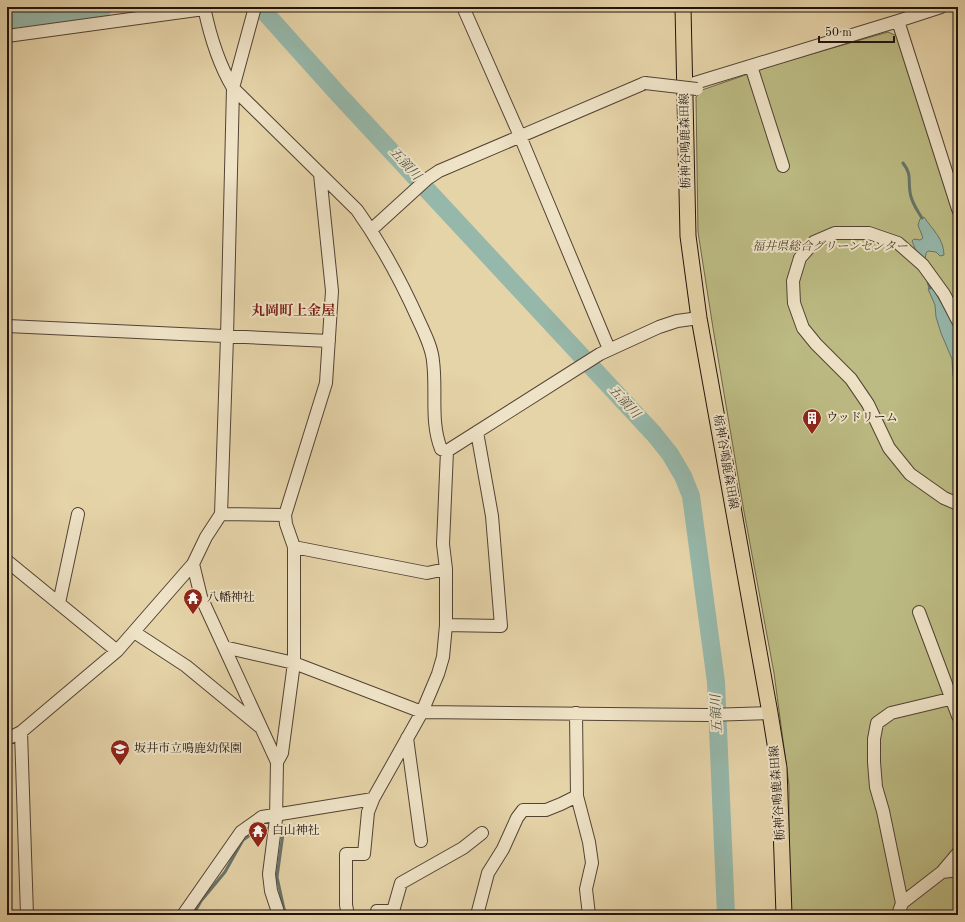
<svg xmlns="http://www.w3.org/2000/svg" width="965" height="922" viewBox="0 0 965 922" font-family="'Old Standard TT','Noto Serif JP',serif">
	<rect width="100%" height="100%" fill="#e6d4a9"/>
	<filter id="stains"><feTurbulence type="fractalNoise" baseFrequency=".005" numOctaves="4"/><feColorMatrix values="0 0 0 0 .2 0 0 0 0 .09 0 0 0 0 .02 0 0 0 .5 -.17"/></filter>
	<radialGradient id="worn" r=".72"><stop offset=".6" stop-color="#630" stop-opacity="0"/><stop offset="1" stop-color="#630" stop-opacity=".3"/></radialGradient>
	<!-- green -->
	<path fill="#bcbb83" stroke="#6e6748" d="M888,32L899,37L958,230V915H789V785L774,673L743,506L713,328L698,232L696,97L702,90L777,64Z"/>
	<!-- water -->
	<path fill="#96b8ab" stroke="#67766c" d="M924,217C932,229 944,239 944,255L940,256L936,252L928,251L926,253L925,260L916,251L912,241L914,239L920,240L923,238L918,225L920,219Z
		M932,287L958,332V390L953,376L952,359L941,333L936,317L935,305L928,289Z"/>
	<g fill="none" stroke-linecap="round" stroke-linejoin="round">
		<!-- stream -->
		<path stroke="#67766c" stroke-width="3" d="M903,163C912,175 908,178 910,192C911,202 917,210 922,218
			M927,278L930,288
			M279,827L284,826L277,877L284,909L287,915
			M193,915L201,901L225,872L243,840L256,831L271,828"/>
		<!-- river -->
		<path stroke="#96b8ab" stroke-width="18" d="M260,7L339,95L654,434L670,454L683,476L691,496L716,682L726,915
			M7,20L104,7"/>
		<!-- minor casing -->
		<g stroke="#524334" stroke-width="14">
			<path id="minor" d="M463,7L520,136L609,349
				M898,21L958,209
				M7,36L204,9
				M751,66L783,166
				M685,86L898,21L941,7
				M371,230L427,179L439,171L645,83
				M958,321L944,294L923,265L898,243L869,233H835L814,242L800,258L793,281L794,303L803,328L816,344L851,379L868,404L889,448L910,474L944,498L958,504
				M7,326L329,341
				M447,451L600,354L659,327L677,321L699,318
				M221,514L285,515
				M294,547L427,573L446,569
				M7,561L117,651
				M193,564L201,597L277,762L276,819L269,874L271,891L279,915
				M59,603L78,514
				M919,612L958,716
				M446,625L501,626L492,516L477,432
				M134,632L186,666L259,726
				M224,647L294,663L422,712L707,715L770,713
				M21,732L27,915
				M407,738L421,841
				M7,739L21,732L117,651L193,564L206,537L221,514L227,337L233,88L255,7
				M277,762L282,753L294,663V547L286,524L285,515L326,383L332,291L320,174
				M577,796L589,842L592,863L586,889L589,915
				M942,872L958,870
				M902,903L883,811L876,787L874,762V739L877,723L891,713L958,697
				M183,915L241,832L262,817L373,799L422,712L438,674L443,657L446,625V569L443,544L447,451L441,449C430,421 437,391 433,361C432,348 425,334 419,321C402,283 381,244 357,210L233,88C218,63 210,36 204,7
				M348,915L346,905V854H364L368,812L374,797
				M376,915L377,911H393L401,883L463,848L482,833
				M477,915L488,873L503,849L517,818L523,810H546L561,804L577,796L576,713
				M898,915L902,903L942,872L958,853"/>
		</g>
		<!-- major casing -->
		<g stroke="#20130d" stroke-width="17">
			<path id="major" d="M683,7L688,236L699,318L770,713L779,768L784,915"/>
		</g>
		<!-- minor -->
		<use href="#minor" stroke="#efe3c7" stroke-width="12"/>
		<!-- major -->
		<use href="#major" stroke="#e6d4a9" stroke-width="15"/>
		<!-- minor-bridge casing -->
		<g stroke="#524334" stroke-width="14" stroke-linecap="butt">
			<path id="minor-bridge" d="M645,83L697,89"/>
		</g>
		<!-- minor-bridge -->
		<use href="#minor-bridge" stroke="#efe3c7" stroke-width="12"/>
	</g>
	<!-- icons -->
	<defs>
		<g id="building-pin" transform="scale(1)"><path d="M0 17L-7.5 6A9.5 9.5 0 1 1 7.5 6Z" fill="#8f2418" stroke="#efe3c7"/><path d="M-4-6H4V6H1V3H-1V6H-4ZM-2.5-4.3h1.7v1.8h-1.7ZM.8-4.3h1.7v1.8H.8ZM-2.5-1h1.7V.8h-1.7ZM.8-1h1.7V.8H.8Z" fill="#fff"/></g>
		<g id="temple-pin" transform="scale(1)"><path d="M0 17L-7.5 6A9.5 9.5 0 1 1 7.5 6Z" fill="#8f2418" stroke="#efe3c7"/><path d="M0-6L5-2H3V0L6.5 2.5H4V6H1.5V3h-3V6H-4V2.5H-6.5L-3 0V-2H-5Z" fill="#fff"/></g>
		<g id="school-pin" transform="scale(1)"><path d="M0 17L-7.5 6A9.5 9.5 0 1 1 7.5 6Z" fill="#8f2418" stroke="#efe3c7"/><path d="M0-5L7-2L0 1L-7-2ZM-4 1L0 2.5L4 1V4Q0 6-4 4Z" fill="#fff"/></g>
	</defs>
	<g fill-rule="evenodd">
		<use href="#building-pin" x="812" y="418"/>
		<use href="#temple-pin" x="193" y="598"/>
		<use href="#school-pin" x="120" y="749"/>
		<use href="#temple-pin" x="258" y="831"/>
	</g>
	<g text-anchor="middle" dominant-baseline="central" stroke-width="4" stroke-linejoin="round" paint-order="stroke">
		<!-- street labels -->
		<g font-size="12" fill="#20130d" stroke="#efe3c7">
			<text transform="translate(686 141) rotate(-91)">栃神谷鳴鹿森田線</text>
			<text transform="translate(725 462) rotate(80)">栃神谷鳴鹿森田線</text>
			<text transform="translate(778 793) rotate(-94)">栃神谷鳴鹿森田線</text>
		</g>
		<!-- park labels -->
		<g font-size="12" font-style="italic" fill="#4f4530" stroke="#efe3c7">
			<text x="830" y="247">福井県総合グリーンセンター</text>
		</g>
		<!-- poi labels -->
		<g font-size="12" fill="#20130d" stroke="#efe3c7" text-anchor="start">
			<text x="826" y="418">ウッドリーム</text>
			<text x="207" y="598">八幡神社</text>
			<text x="134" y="749">坂井市立鳴鹿幼保園</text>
			<text x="272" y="831">白山神社</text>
		</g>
		<!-- water labels -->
		<g font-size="13" font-style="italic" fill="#494d44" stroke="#efe3c7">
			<text transform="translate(405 164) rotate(47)">五領川</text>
			<text transform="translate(624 402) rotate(47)">五領川</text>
			<text transform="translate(717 714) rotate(-93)">五領川</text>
		</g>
		<!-- quarter labels -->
		<g font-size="14" font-weight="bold" fill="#7a1f14" stroke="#efe3c7">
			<text x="293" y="311">丸岡町上金屋</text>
		</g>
	</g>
	<!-- margin -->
	<rect width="965" height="922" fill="none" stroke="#e6d4a9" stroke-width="24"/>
	<rect x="8" y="8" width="949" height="906" fill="none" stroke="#20130d" stroke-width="2"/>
	<rect x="12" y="12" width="941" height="898" fill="none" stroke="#20130d"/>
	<!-- scale -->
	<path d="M819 36v6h75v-6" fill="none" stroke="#20130d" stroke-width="2"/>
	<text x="825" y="36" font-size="12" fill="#20130d" stroke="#efe3c7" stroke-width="3" paint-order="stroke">50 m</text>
	<rect width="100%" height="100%" filter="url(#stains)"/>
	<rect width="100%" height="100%" fill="url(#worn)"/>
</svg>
